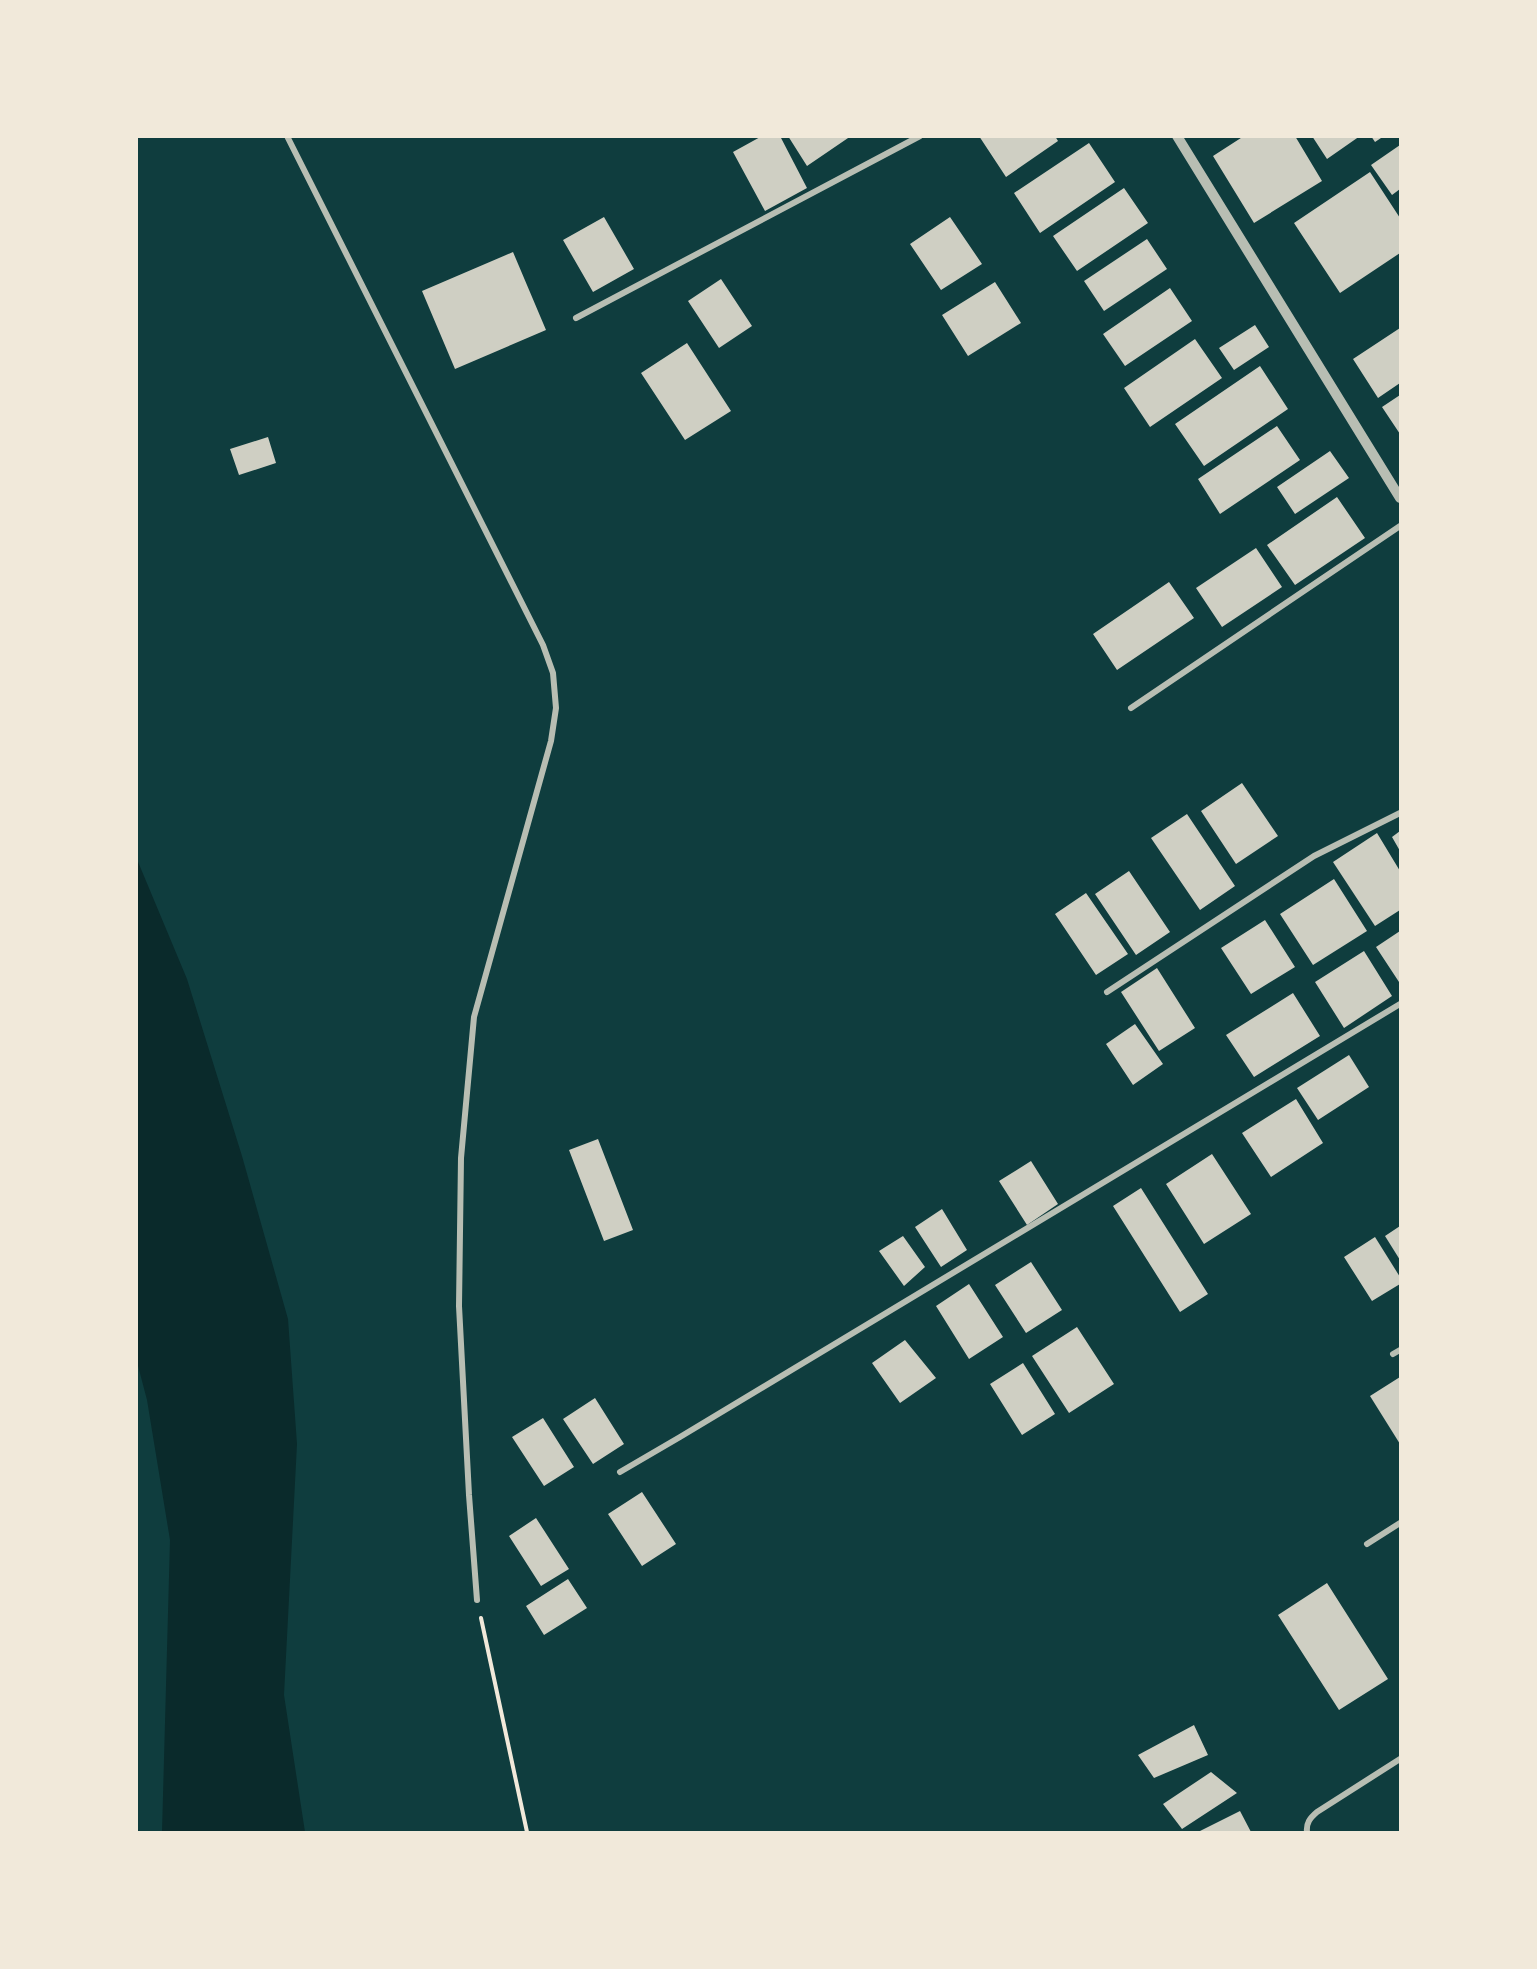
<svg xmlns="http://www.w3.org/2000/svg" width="1537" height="1969" viewBox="0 0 1537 1969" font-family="Poppins,sans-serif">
	<rect width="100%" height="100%" fill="#0f3d3e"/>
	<!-- water -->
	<path fill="#0a2a2b" d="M136,857L187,979L242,1156L288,1319L297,1444L284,1695L305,1832H162L170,1540L147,1400L136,1358Z"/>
	<!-- building -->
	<path fill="#cfcfc3" d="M762,136H780L807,188L765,211L733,152Z
		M788,136H851L807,166Z
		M979,136H1055L1058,141L1006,177Z
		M1244,136H1295L1322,181L1254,223L1213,156Z
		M1312,136H1360L1327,159Z
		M1371,136H1384L1375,142Z
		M1089,143L1115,182L1040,233L1014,193Z
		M1400,145V189L1392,195L1371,165Z
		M1370,172L1400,218V253L1340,293L1294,223Z
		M1124,188L1148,223L1077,271L1053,236Z
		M604,217L634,269L593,292L563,240Z
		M950,217L982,264L941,290L910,244Z
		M1147,239L1167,269L1104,311L1084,281Z
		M513,252L546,330L455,369L422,291Z
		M721,279L752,326L719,348L688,301Z
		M995,282L1021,323L968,356L942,315Z
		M1170,288L1192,321L1125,366L1103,334Z
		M1255,325L1269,347L1234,370L1219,348Z
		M1400,328V383L1378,398L1353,359Z
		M1195,339L1222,378L1150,427L1124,388Z
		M687,343L731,411L685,440L641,373Z
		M1260,366L1288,409L1204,466L1175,424Z
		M1400,395V434L1382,407Z
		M1277,426L1300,460L1220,514L1198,479Z
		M268,437L276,463L239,475L230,449Z
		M1330,451L1349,478L1295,514L1277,487Z
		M1337,497L1365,538L1295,585L1267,545Z
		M1256,548L1282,587L1222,627L1196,588Z
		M1169,582L1194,618L1117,670L1093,634Z
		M1242,783L1278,836L1236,864L1201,811Z
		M1187,814L1235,886L1200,910L1151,838Z
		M1400,831V851L1392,837Z
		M1377,833L1400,871V910L1375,926L1333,862Z
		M1129,871L1170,932L1136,955L1095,894Z
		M1334,879L1367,931L1313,965L1280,914Z
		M1086,893L1128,954L1096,975L1055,914Z
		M1265,920L1295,967L1251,994L1221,948Z
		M1400,931V981L1399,982L1376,947Z
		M1364,951L1392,996L1344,1028L1315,982Z
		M1157,968L1195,1028L1159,1051L1121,992Z
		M1293,993L1320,1036L1254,1077L1226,1035Z
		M1135,1024L1163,1064L1133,1085L1106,1044Z
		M1349,1055L1369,1087L1318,1120L1297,1088Z
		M1296,1099L1323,1143L1271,1177L1242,1133Z
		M598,1139L633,1230L604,1241L569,1150Z
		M1212,1154L1251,1214L1204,1244L1166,1184Z
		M1031,1161L1058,1204L1027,1225L999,1181Z
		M1141,1188L1208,1294L1180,1312L1113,1206Z
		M942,1209L967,1250L941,1267L915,1227Z
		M1400,1226V1260L1385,1236Z
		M903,1236L925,1267L904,1286L879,1251Z
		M1375,1237L1400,1277V1284L1372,1301L1344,1257Z
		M1031,1262L1062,1310L1026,1333L995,1285Z
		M969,1284L1003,1337L969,1359L936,1306Z
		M1077,1327L1114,1384L1069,1413L1032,1356Z
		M905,1340L936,1378L900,1403L872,1363Z
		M1023,1363L1055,1414L1022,1435L990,1384Z
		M1400,1377V1444L1370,1396Z
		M595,1398L624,1444L593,1464L563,1419Z
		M543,1418L574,1467L544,1486L512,1437Z
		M642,1492L676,1544L642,1566L608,1514Z
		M536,1518L569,1569L541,1586L509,1536Z
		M568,1579L587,1608L544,1635L526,1606Z
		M1327,1583L1388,1679L1339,1710L1278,1615Z
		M1194,1725L1208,1755L1154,1778L1138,1755Z
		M1211,1772L1237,1793L1182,1829L1163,1804Z
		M1240,1811L1251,1832H1198Z"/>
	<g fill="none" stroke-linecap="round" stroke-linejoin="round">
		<!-- path -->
		<path stroke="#f1e9da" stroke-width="4" d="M481,1618L527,1832"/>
		<!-- minor -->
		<path stroke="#b8beb3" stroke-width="6" d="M287,136L543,645L553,673L556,708L551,741L474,1017L461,1158L459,1306L469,1495L477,1600
			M576,318L920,136
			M1131,708L1400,526
			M1107,992L1314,856L1400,813
			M1393,1354L1400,1350
			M620,1472L680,1437L1400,1004
			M1367,1544L1400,1523
			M1307,1832C1306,1823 1310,1818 1317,1812L1400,1759"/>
		<!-- tertiary -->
		<path stroke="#b8beb3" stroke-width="10" d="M1177,136L1400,498"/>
	</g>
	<!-- border -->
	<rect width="1537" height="1969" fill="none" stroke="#f1e9da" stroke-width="276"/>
</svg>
